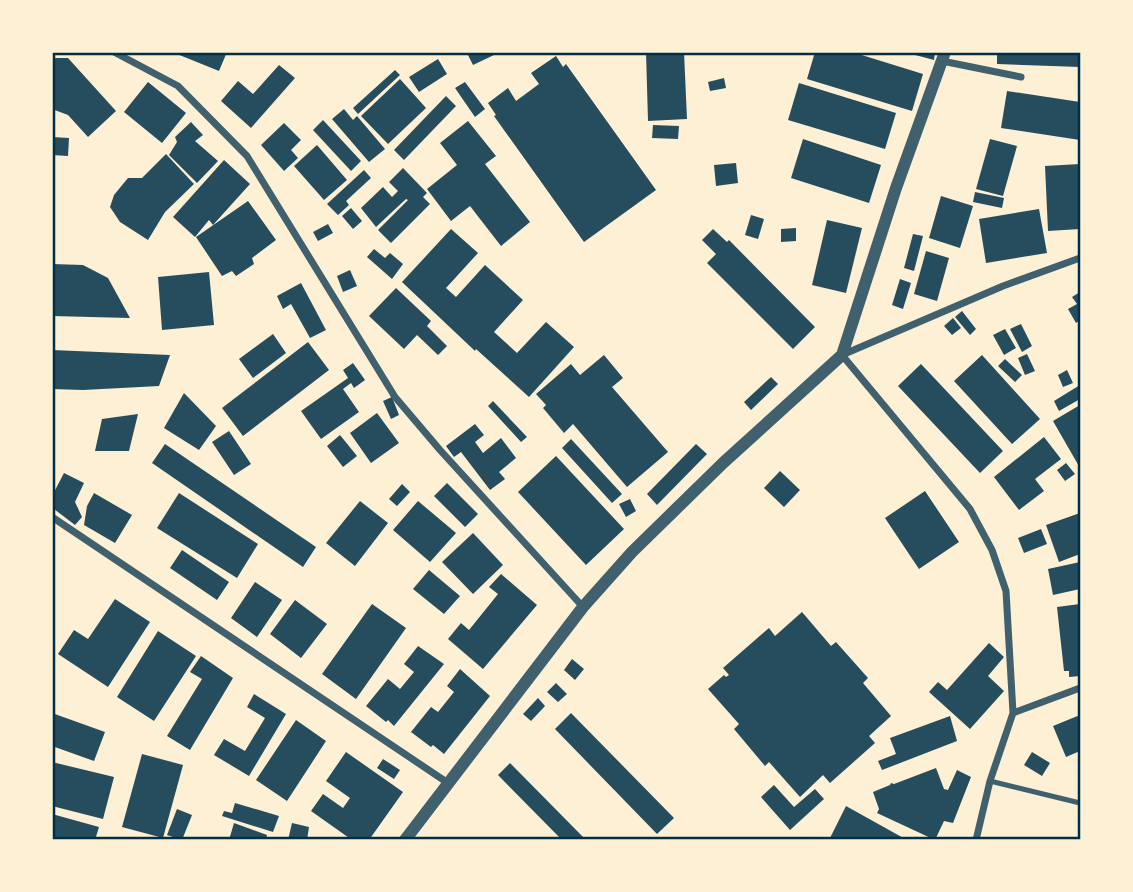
<svg xmlns="http://www.w3.org/2000/svg" width="1133" height="892" viewBox="0 0 1133 892" font-family="Montserrat,sans-serif">
	<rect width="100%" height="100%" fill="#fdf0d5"/>
	<!-- building -->
	<path fill="#264d5e" d="M172,52H227L219,71Z
		M493,52L494,55L473,65L467,53Z
		M646,52H684L687,119L648,121Z
		M815,52H852L923,74L912,111L807,79Z
		M904,52H935L934,60Z
		M997,52H1080V67L997,64Z
		M556,56L563,67L566,64L656,190L584,242L494,116L496,115L488,103L508,88L516,101L539,84L531,73Z
		M52,58H68L116,111L88,137L68,115L52,109Z
		M438,59L447,74L419,92L409,77Z
		M279,65L295,78L251,128L221,101L238,81L253,94Z
		M395,70L400,75L358,114L353,108Z
		M724,78L726,88L710,91L708,82Z
		M400,79L426,108L388,144L361,116Z
		M148,82L186,113L162,143L124,112Z
		M465,82L485,109L475,117L455,88Z
		M799,83L896,113L885,149L788,120Z
		M1007,91L1080,102V140L1001,128Z
		M446,96L456,106L404,160L394,150Z
		M344,109L353,120L357,116L385,149L369,162L332,119Z
		M323,120L361,161L351,171L313,130Z
		M468,121L496,156L485,164L530,222L501,246L470,206L451,221L427,189L457,165L440,143Z
		M191,122L203,135L195,141L218,161L197,183L169,155L177,142L175,137Z
		M284,123L301,140L291,150L298,158L284,171L261,145Z
		M653,125L679,126L678,139L652,138Z
		M52,137L69,138L68,156L52,155Z
		M803,139L881,165L869,203L791,178Z
		M990,139L1017,146L1003,196L976,189Z
		M317,145L347,180L324,200L294,166Z
		M166,154L194,184L165,212L148,240L120,222L110,207L114,195L128,178H142Z
		M224,160L250,184L213,225L209,220L195,237L173,217Z
		M736,163L738,183L716,186L714,165Z
		M1080,164V229L1048,231L1045,166Z
		M403,168L427,193L423,197L430,204L391,243L378,230L408,200L406,199L376,227L361,208L383,187L392,197L398,191L389,182Z
		M364,170L371,178L346,201L349,205L338,215L327,204Z
		M975,192L1004,198L1002,208L973,202Z
		M941,196L973,206L960,248L929,238Z
		M248,201L276,240L252,258L254,264L236,276L232,271L222,276L196,237Z
		M351,208L362,221L353,229L342,216Z
		M1039,209L1047,253L986,263L979,219Z
		M751,215L764,219L758,239L745,235Z
		M827,220L862,228L846,293L812,285Z
		M328,224L333,233L318,241L313,232Z
		M796,228V241L781,242V229Z
		M451,229L478,253L446,288L456,297L485,265L523,300L494,332L517,353L546,322L574,347L529,397L476,349L475,351L402,282Z
		M713,229L727,242L729,240L815,327L793,349L707,263L716,254L702,240Z
		M913,234L923,236L914,271L904,268Z
		M374,249L385,258L390,253L403,264L392,279L367,257Z
		M926,251L949,258L937,301L914,294Z
		M52,264L83,265L108,278L130,318L52,316Z
		M350,270L357,286L343,292L337,276Z
		M209,272L214,325L162,330L158,277Z
		M900,279L911,283L903,309L892,305Z
		M301,283L326,330L310,338L291,304L283,309L277,296Z
		M396,288L431,321L427,326L447,346L438,355L417,335L404,349L369,316Z
		M1080,292V320L1076,323L1068,309L1077,304L1072,297Z
		M962,311L976,329L970,335L955,317Z
		M953,318L961,328L952,335L944,326Z
		M1021,324L1032,346L1022,352L1010,329Z
		M1005,329L1016,348L1004,355L993,335Z
		M273,334L286,353L253,378L239,359Z
		M308,342L329,370L243,436L222,408Z
		M52,350L170,355L159,386L83,390L52,389Z
		M1027,354L1035,371L1025,375L1018,358Z
		M604,355L623,378L612,387L668,452L627,487L573,424L564,433L543,408L546,405L536,394L571,364L580,375Z
		M982,355L1040,419L1012,444L954,381Z
		M1005,359L1022,375L1015,382L998,366Z
		M353,363L365,380L354,388L351,383L343,389L359,412L321,439L301,411L348,378L343,370Z
		M921,364L1003,451L980,473L898,386Z
		M1067,370L1073,383L1063,387L1058,375Z
		M771,377L778,384L751,410L744,402Z
		M1080,385V399L1059,411L1054,401Z
		M184,393L216,426L199,450L164,428Z
		M392,397L399,415L391,419L383,401Z
		M493,401L527,437L521,442L488,406Z
		M1080,405V468L1053,421Z
		M377,413L399,443L371,463L350,433Z
		M138,414L129,451H95L102,419Z
		M475,424L484,435L475,442L483,453L501,438L516,458L499,472L505,479L490,490L461,452L454,457L446,446Z
		M229,431L251,464L234,475L212,442Z
		M340,435L357,456L343,467L327,446Z
		M1044,437L1061,459L1035,479L1044,491L1019,510L994,477Z
		M571,439L622,494L612,503L562,448Z
		M165,444L316,547L303,567L152,463Z
		M696,444L707,454L657,505L647,494Z
		M556,456L624,529L586,565L518,492Z
		M1066,463L1075,474L1065,481L1057,470Z
		M780,471L800,490L784,507L764,488Z
		M64,473L84,483L75,502L82,517L75,525L54,509L52,503V496Z
		M447,483L478,514L465,527L434,496Z
		M402,484L410,492L397,506L389,499Z
		M925,491L959,542L919,569L885,518Z
		M94,493L132,515L115,543L84,525L87,506Z
		M179,493L258,544L237,578L157,528Z
		M630,499L636,511L626,517L619,504Z
		M360,501L388,523L355,566L326,543Z
		M418,501L456,533L430,562L393,530Z
		M1080,513V554L1059,562L1046,525Z
		M1041,529L1047,544L1024,553L1018,538Z
		M473,533L503,565L473,594L442,562Z
		M182,550L229,582L217,600L170,568Z
		M1080,562V589L1053,595L1048,569Z
		M429,570L460,596L444,614L413,589Z
		M501,574L537,605L483,669L448,639L461,623L469,630L498,594L489,587Z
		M255,582L282,600L257,637L231,618Z
		M115,599L150,622L108,687L58,654L74,630L88,639Z
		M295,600L327,624L301,658L270,634Z
		M372,604L406,628L356,699L322,674Z
		M1080,604V676L1069,677V671H1064L1057,607Z
		M802,612L831,646L836,642L868,678L863,683L891,716L869,736L875,743L830,783L823,775L800,797L769,762L765,766L734,729L739,724L708,689L724,675L726,677L729,675L723,668L769,628L775,636Z
		M158,631L196,656L154,721L117,697Z
		M989,643L1004,657L988,676L1004,691L970,729L929,692L938,682L947,690Z
		M418,646L444,664L394,726L388,720L386,722L366,706L388,679L400,689L414,672L404,664Z
		M201,656L233,678L190,750L167,736L202,679L190,672Z
		M572,659L584,669L575,680L564,670Z
		M460,669L490,696L444,754L433,745L431,747L411,732L431,707L438,712L454,692L447,686Z
		M556,683L567,694L558,702L547,692Z
		M254,694L286,714L249,776L214,755L224,739L245,751L265,718L247,707Z
		M538,698L545,706L531,721L523,714Z
		M52,713L105,732L94,761L52,746Z
		M571,713L674,818L657,834L555,729Z
		M1080,715V751L1066,757L1053,726Z
		M950,716L957,741L882,770L878,761L896,754L890,738Z
		M296,720L326,741L287,801L256,780Z
		M346,752L403,792L369,840H352L311,811L323,794L343,808L350,798L326,781Z
		M1032,752L1050,763L1042,776L1024,765Z
		M142,754L183,765L163,838L122,827Z
		M383,759L400,770L394,779L377,768Z
		M52,762L114,777L103,819L52,806Z
		M510,763L586,840H562L498,775Z
		M936,768L944,789L948,790L957,770L971,777L953,823L944,821L935,840L877,813L879,809L873,792L890,785L891,783L894,784Z
		M774,785L794,807L815,789L824,799L790,830L761,797Z
		M235,803L279,816L273,832L222,816L224,811L232,813Z
		M846,806L907,840H829Z
		M177,809L192,815L182,840L167,835Z
		M52,814L99,827L95,840H52Z
		M234,823L267,835L266,840H229Z
		M292,823L309,827L307,840H288Z"/>
	<g fill="none" stroke-linecap="round" stroke-linejoin="round">
		<!-- service -->
		<path stroke="#3f606c" stroke-width="5" d="M990,781L1080,803"/>
		<!-- minor -->
		<path stroke="#3f606c" stroke-width="7" d="M114,52L178,86L247,156L395,397L440,450L583,607
			M942,61L1021,77
			M52,517L448,783
			M1013,713L1006,591L992,550L970,509L842,355L1003,286L1080,258
			M976,840L990,781L1013,713L1080,688"/>
		<!-- tertiary -->
		<path stroke="#3f606c" stroke-width="12" d="M405,840L583,607L632,552L723,463L842,355L896,188L945,52"/>
	</g>
	<!-- border -->
	<rect width="1133" height="892" fill="none" stroke="#fdf0d5" stroke-width="108"/>
	<rect x="54" y="54" width="1025" height="784" fill="none" stroke="#003049" stroke-width="2.5"/>
</svg>
